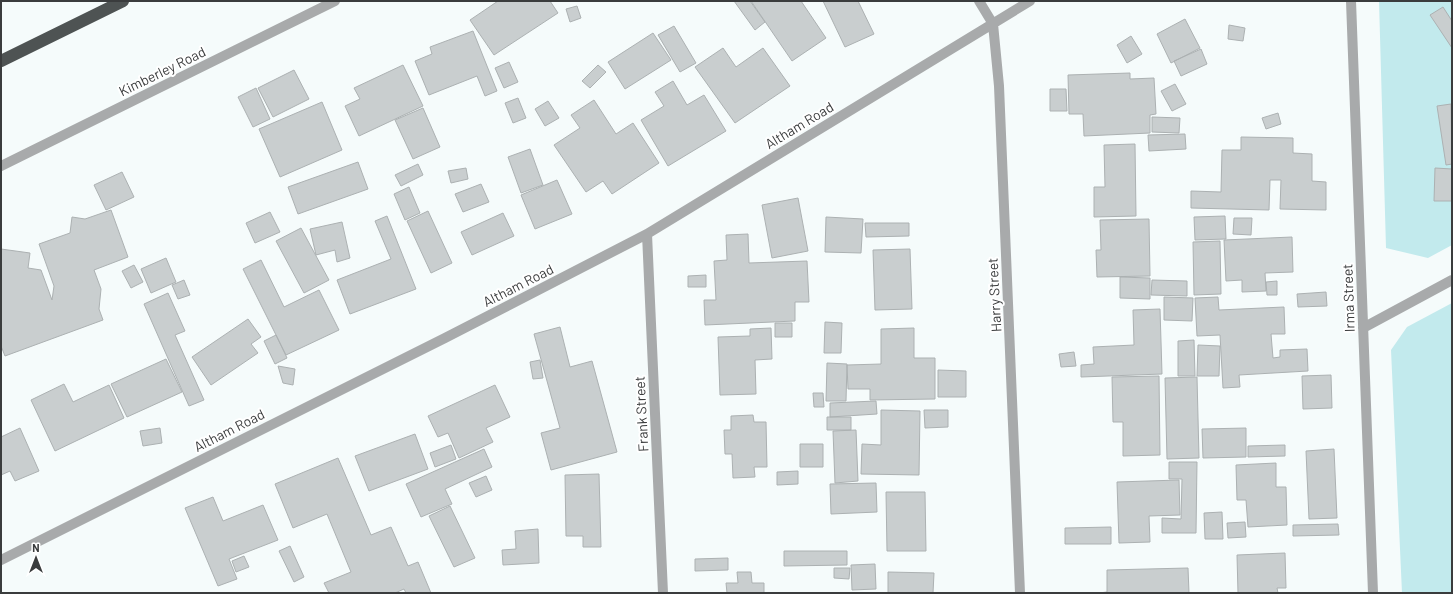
<svg xmlns="http://www.w3.org/2000/svg" width="1453" height="594" viewBox="0 0 1453 594" font-family="Barlow,sans-serif">
	<rect width="100%" height="100%" fill="#f5fbfb"/>
	<!-- green -->
	<path fill="#c2eaed" d="M1379,1H1452V245L1428,258L1386,248Z
		M1452,303V593H1402L1391,350L1407,327Z"/>
	<!-- building -->
	<path fill="#c9cecf" stroke="#acb1b2" d="M498,1H550L558,13L494,55L470,20Z
		M734,1H750L765,22L755,30Z
		M751,1H801L826,38L792,61Z
		M823,1H858L874,34L845,47Z
		M577,6L581,18L570,22L566,9Z
		M1443,7L1452,21V48L1430,15Z
		M1185,19L1200,48L1171,63L1157,34Z
		M1229,25L1245,28L1243,41L1228,39Z
		M674,26L696,63L680,72L658,35Z
		M473,31L497,91L485,96L477,76L429,95L415,61L432,54L430,47Z
		M653,33L671,60L625,89L608,62Z
		M1131,36L1142,54L1127,63L1117,45Z
		M723,48L736,67L763,48L790,86L735,123L695,67Z
		M1201,49L1207,64L1181,76L1174,61Z
		M509,62L518,82L504,88L495,68Z
		M403,65L423,106L359,136L345,106L360,99L354,88Z
		M598,65L606,72L590,88L582,81Z
		M294,70L309,99L273,117L258,88Z
		M1130,73V79L1154,78L1156,114L1150,115V133L1084,136L1083,114H1069L1068,75Z
		M673,81L687,105L704,95L726,131L668,166L641,120L664,106L655,92Z
		M1175,84L1186,104L1172,111L1161,91Z
		M256,88L270,119L253,127L238,97Z
		M1050,89H1066L1067,111H1050Z
		M518,98L526,118L513,123L505,103Z
		M594,100L616,134L633,123L659,163L612,194L603,181L586,192L554,145L580,128L571,115Z
		M548,101L559,118L545,126L535,109Z
		M322,102L342,150L280,177L259,129Z
		M1451,104L1452,164L1446,165L1437,106Z
		M423,108L440,147L413,159L395,120Z
		M1278,113L1281,124L1266,129L1262,118Z
		M1152,117L1180,118L1179,133L1152,132Z
		M1185,134L1186,149L1149,151L1148,135Z
		M1241,137L1293,138V153L1312,154V181L1326,182V210L1280,209L1281,180H1270L1269,210L1191,208V191L1221,192L1222,150H1241Z
		M1135,144L1136,216L1094,217V187H1105L1104,145Z
		M530,149L543,185L521,193L508,157Z
		M358,162L368,189L298,214L288,187Z
		M418,164L423,175L401,186L395,175Z
		M466,168L468,179L451,183L448,171Z
		M1435,168L1452,169V201H1434Z
		M122,172L134,197L106,210L94,185Z
		M557,180L572,214L535,229L521,195Z
		M481,184L489,202L463,212L455,194Z
		M409,187L420,213L405,220L394,194Z
		M798,198L808,251L772,258L762,205Z
		M111,210L128,257L94,270L101,289L99,309L103,320L5,356L1,346V249L30,253L28,268L41,270L52,300L54,286L39,244L70,233L72,217L85,219Z
		M428,211L452,263L431,273L407,221Z
		M270,212L280,232L255,243L246,223Z
		M503,213L514,236L472,255L461,232Z
		M387,216L416,289L350,314L337,280L391,259L375,221Z
		M1225,216L1226,239L1195,240L1194,217Z
		M826,217L863,219L861,253L825,252Z
		M1234,218H1252L1251,235L1233,234Z
		M1149,219L1150,276L1097,277L1096,250H1101L1100,220Z
		M342,222L350,258L337,262L335,250L316,255L310,229Z
		M865,223H909V236L866,237Z
		M301,228L329,280L304,293L276,241Z
		M748,234L749,263L807,261L809,302H795V321L705,325L704,300H716L714,261L727,260L726,235Z
		M1292,237L1293,272L1265,273L1266,291L1242,292V280L1226,281L1224,240Z
		M1220,241L1221,294L1194,295L1193,242Z
		M910,249L912,309L875,310L873,250Z
		M166,258L176,282L151,293L141,269Z
		M261,260L284,307L319,290L339,330L286,355L243,269Z
		M134,265L143,282L131,288L122,271Z
		M706,275V287H688V276Z
		M1120,277L1150,278V299L1120,298Z
		M184,280L190,295L178,299L172,285Z
		M1152,280L1187,281V296L1151,295Z
		M1277,281V295H1267L1266,282Z
		M1326,292L1327,306L1298,307L1297,294Z
		M168,293L185,331L175,335L204,400L189,406L144,304Z
		M1164,297L1193,298L1192,321L1164,320Z
		M1218,297L1219,310L1284,307L1285,334H1271L1273,358L1280,357V350L1307,349L1308,371L1239,375L1240,387L1223,388L1220,335L1197,336L1195,298Z
		M1160,309L1162,374L1081,377V365L1094,364L1093,347L1134,345L1133,310Z
		M248,319L261,337L251,344L258,353L211,385L192,357Z
		M825,322L842,323L841,353H824Z
		M775,323H792V337H775Z
		M560,327L570,367L592,361L617,452L551,470L541,433L560,428L534,334Z
		M771,328L772,359L755,360L756,394L720,395L718,337L750,336V329Z
		M914,328V358H935V399L870,400V389H848L847,365L881,364V329Z
		M276,335L287,358L275,364L264,341Z
		M1194,340L1195,376H1178V341Z
		M1198,345L1220,346L1219,376H1197Z
		M1074,352L1076,366L1061,367L1059,354Z
		M166,359L182,392L127,417L111,384Z
		M540,360L543,378L533,379L530,362Z
		M827,363L847,364L846,401H826Z
		M278,366L295,369L293,385L283,383Z
		M938,370L966,371V397H938Z
		M1331,375L1332,408L1303,409L1302,376Z
		M1159,376L1160,455L1123,456V422H1113L1112,377Z
		M1197,377L1199,458L1167,459L1165,378Z
		M64,384L73,402L109,385L124,418L55,451L31,400Z
		M495,385L510,417L486,428L493,442L459,458L448,433L438,437L428,416Z
		M813,393H823L824,407H814Z
		M876,401L877,414L830,417V403Z
		M881,410L920,411L919,475L861,474L862,444L881,445Z
		M924,410H948V427L925,428Z
		M753,415L754,422H766L767,467H754L755,477L733,478L732,454H725L724,430H731V416Z
		M827,417H851V430H827Z
		M20,428L39,471L15,481L10,471L1,475V437Z
		M160,428L162,443L143,446L140,431Z
		M1246,428V457L1203,458L1202,429Z
		M856,430L858,481L835,483L833,431Z
		M415,434L428,469L369,491L355,456Z
		M800,444H823V467H800Z
		M451,445L456,459L435,467L430,453Z
		M1285,445V456L1248,457V446Z
		M484,449L492,467L445,489L452,504L421,517L406,484Z
		M1334,449L1337,518L1309,519L1306,451Z
		M338,458L371,535L391,527L408,566L418,562L431,593H406L404,589L395,593H329L324,583L351,572L327,514L293,528L275,484Z
		M1169,462H1197L1196,533H1162V518L1181,519L1182,479H1169Z
		M1276,463V487H1286L1287,525L1248,527L1246,500H1237L1236,465Z
		M798,471V484L777,485V472Z
		M599,474L601,547H583V536H566L565,475Z
		M486,476L492,490L476,497L469,483Z
		M1179,480L1180,515L1149,516L1150,542L1119,543L1117,482Z
		M876,483L877,512L831,514L830,484Z
		M886,492H925L926,551H887Z
		M213,497L223,521L263,505L278,540L229,559L237,579L218,586L185,508Z
		M450,506L475,558L454,567L429,516Z
		M1222,512L1223,539H1205L1204,513Z
		M1245,522L1246,537L1228,538L1227,523Z
		M1338,524L1339,535L1293,536V525Z
		M1111,527V544H1065V528Z
		M538,529L539,563L503,565L502,550L516,549L515,531Z
		M290,546L304,577L294,582L279,551Z
		M784,551H847V565L784,566Z
		M1285,553L1286,588H1277L1278,593H1238L1237,555Z
		M244,556L249,567L236,572L232,561Z
		M728,558V570L695,571V559Z
		M875,564L876,589L852,590L851,565Z
		M834,568H850L849,579L834,578Z
		M1188,568L1189,593H1099L1107,592V570Z
		M737,572H751L752,583H764V593H727L726,583H738Z
		M888,572L934,573L933,593H888Z"/>
	<g fill="none" stroke-linecap="round" stroke-linejoin="round">
		<!-- street -->
		<path stroke="#a8aaab" stroke-width="10" d="M979,1L993,24L999,86L1020,593
			M1351,1L1373,593
			M1,166L335,1
			M647,234L663,593
			M1363,328L1452,280
			M1,560L445,338L647,234L1030,1"/>
		<!-- highway -->
		<path stroke="#4e5353" stroke-width="12" d="M1,61L123,1"/>
	</g>
	<g text-anchor="middle" dominant-baseline="central" stroke-width="4" stroke-linejoin="round" paint-order="stroke">
		<!-- street labels -->
		<g font-size="14" fill="#3a3c3d" stroke="#fff">
			<text transform="translate(162 71) rotate(-26)">Kimberley Road</text>
			<text transform="translate(799 125) rotate(-31)">Altham Road</text>
			<text transform="translate(518 285) rotate(-27)">Altham Road</text>
			<text transform="translate(994 295) rotate(-93)">Harry Street</text>
			<text transform="translate(1348 298) rotate(-92)">Irma Street</text>
			<text transform="translate(641 414) rotate(-93)">Frank Street</text>
			<text transform="translate(229 430) rotate(-27)">Altham Road</text>
		</g>
	</g>
	<!-- border -->
	<rect width="1453" height="594" fill="none" stroke="#3a3c3d" stroke-width="4"/>
	<!-- north arrow -->
	<g transform="translate(36 558)" stroke="#ffffff" stroke-width="3" paint-order="stroke">
	<path d="M0-3L7 15L0 10L-7 15Z" fill="#3a3c3d"/>
	<text y="-6" font-size="11" font-weight="bold" text-anchor="middle" fill="#3a3c3d">N</text>
	</g>
</svg>
